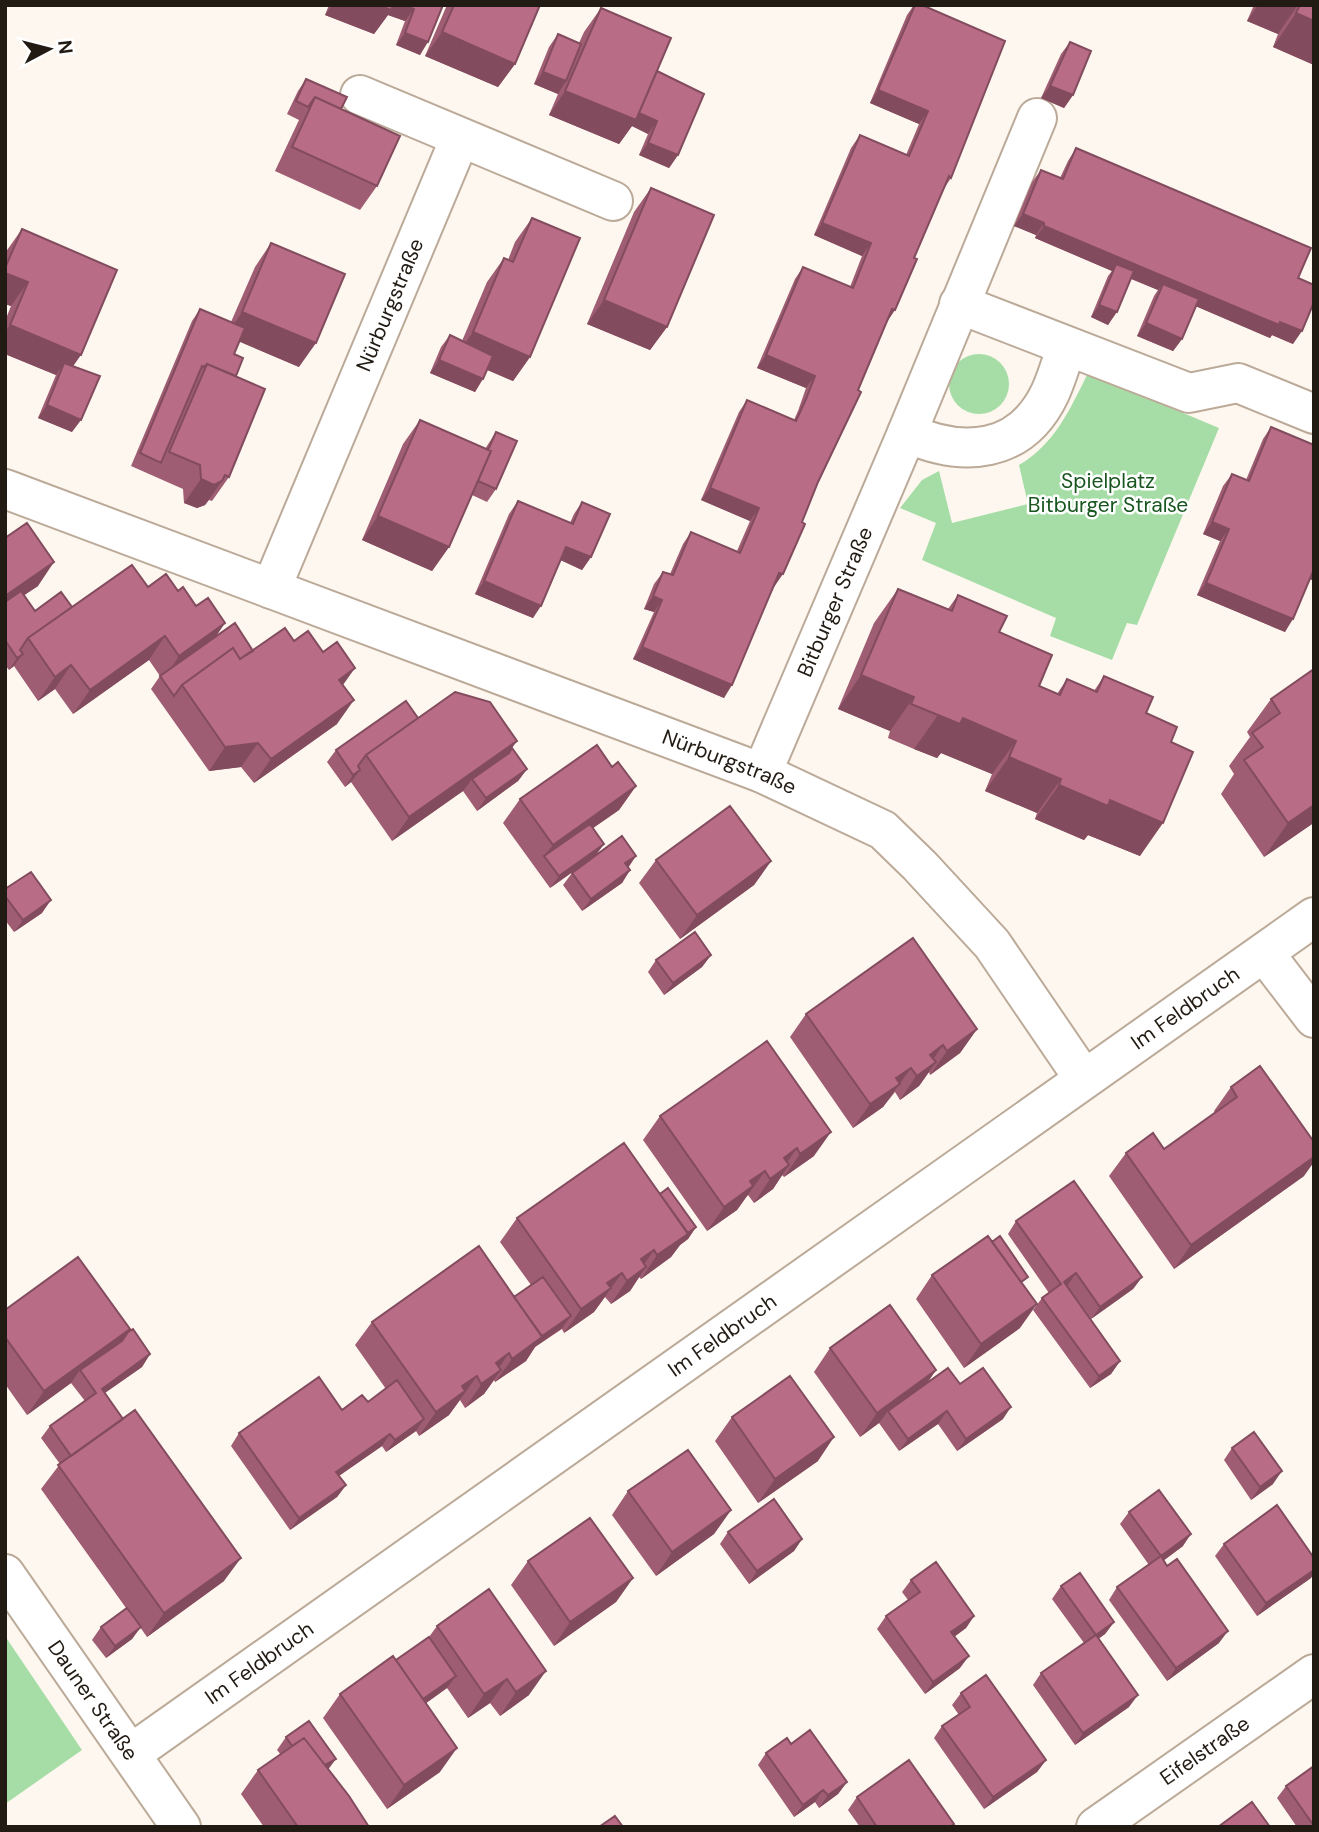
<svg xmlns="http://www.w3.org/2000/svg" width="1319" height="1832" viewBox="0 0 1319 1832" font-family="'DM Sans',sans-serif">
	<rect width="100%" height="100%" fill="#fef7ef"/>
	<!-- green -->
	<path fill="#a6dda6" d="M949 384a30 30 0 1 1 60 0a30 30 0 1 1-60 0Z
		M1088,373L1219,428L1137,625L1127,623L1112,660L1050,636L1056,618L922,560L936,523L900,508L922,480L939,471L952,523L1028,504L1019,465C1055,444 1070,409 1088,373Z
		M5,1636L82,1750L5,1804Z"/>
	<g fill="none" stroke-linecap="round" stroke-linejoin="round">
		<!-- minor casing -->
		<g stroke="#bcaa99" stroke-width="42">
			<g id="minor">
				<path d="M360,95L613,201"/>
				<path d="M959,304L1189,393L1238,383L1314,414"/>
				<path d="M907,433C963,458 1021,454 1050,393C1057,378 1061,362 1067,347"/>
				<path id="s1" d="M5,489L762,773L883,830L920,866L992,944L1084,1079"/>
				<path id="s2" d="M271,589L460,138"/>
				<path id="s3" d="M762,773L907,433L1037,118"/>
				<path d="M1265,954L1314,1018"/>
				<path id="s4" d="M5,1574L181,1827"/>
				<path id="s5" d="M132,1753L1314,917"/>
				<path id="s6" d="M1096,1827L1314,1674"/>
			</g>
		</g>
		<!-- minor -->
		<use href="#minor" stroke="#fff" stroke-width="38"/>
	</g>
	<!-- wall -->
	<path fill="#9f5d73" d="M329,5H443L420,55L396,45L405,21L388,15L374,34L325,15Z
		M447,5H540L515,64L498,87L425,56Z
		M914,5H922L951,178L943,190L774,587L724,698L633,659L654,612L644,609L654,584L663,572L670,574L683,544L691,532L737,551L750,521L701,500L739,412L747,400L794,420L798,411L806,388L757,368L795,279L803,267L850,287L862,256L814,235L851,148L860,135L906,155L919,124L870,103L907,15Z
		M1254,5H1314V65L1273,47L1278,34L1247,21Z
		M601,8L657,71L678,155L669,168L639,155L648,134L632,126L619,144L549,115L558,94L534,84L549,47L558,34L579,43L584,32Z
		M1070,42L1073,95L1064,108L1041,98L1061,54Z
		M306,79L341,109L377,186L360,210L275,171L299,120L287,114L298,91Z
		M1076,148L1298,278L1293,344L1272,335L1270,338L1196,306L1182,339L1173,351L1137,336L1154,296L1158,290L1131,279L1108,325L1091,317L1108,276L1112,271L1035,238L1036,235L1014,226L1032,182L1041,170L1060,178L1068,161Z
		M651,188L667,327L650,350L587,324L634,212Z
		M532,218L530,357L513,381L487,370L475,392L430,373L441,347L450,335L462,341L487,282L504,258L508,260L515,242Z
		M22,229L73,366L72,432L38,418L56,375L5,354V321L11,306L5,304V253Z
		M271,243L299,367L239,341L234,354L236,376L229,477L212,501L209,500L205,505L197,508L184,503L183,489L131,466L192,321L200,309L231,322L255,267Z
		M420,420L485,449L496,432V489L487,502L472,495L449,547L432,571L362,540L403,444Z
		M1271,427L1312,580L1310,579L1285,632L1197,595L1220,541L1203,534L1223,486L1232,474L1246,480L1263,439Z
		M518,501L570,523L574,514L582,502L591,557L582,570L561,560L533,618L475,594L509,514Z
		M5,538L38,586L24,595L35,611L72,607L148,587L178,591L217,635L253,651L294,641L343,685L337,724L254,783L241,767L209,771L151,689L160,676L149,660L73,714L55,689L38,701L14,666L9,670L5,665Z
		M898,589L948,609L958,595L999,632L1039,686L1057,694L1067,679L1094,691L1104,676L1146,713L1171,742L1140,856L1088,835L1084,840L1035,819L1037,813L985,791L992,774L941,753L937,758L914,749L888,738L890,731L838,709L874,623Z
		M1314,669V827L1312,824L1264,857L1221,794L1234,774L1229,766L1250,737L1247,732L1271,699Z
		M418,718L512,748L527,769L518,781L477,811L463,791L392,841L351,782L345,787L327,762L336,750Z
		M612,767L636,786L619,810L593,828L604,844L595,856L550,888L503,823L520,799Z
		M656,860L771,861L754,885L680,939L639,883Z
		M630,870L622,883L582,911L563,885L572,873Z
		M5,889L42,913L14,932L5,920Z
		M711,955L702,967L664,995L648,972L656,960Z
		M806,1014L977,1029L960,1053L930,1075L929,1072L919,1086L900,1100L895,1092L883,1107L853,1128L790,1037Z
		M767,1041L814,1156L784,1177L782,1175L773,1189L754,1203L748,1195L746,1197L737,1210L707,1231L643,1140L660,1116Z
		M1231,1087L1304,1176L1174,1269L1109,1176L1126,1153L1164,1149L1215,1113L1214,1111Z
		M660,1194L696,1227L688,1239L680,1245L671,1257L641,1279L639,1277L630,1291L611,1304L605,1297L594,1312L564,1333L562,1329L535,1347L526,1361L495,1382L494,1380L484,1394L465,1408L460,1400L449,1415L419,1436L416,1431L386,1452L382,1446L339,1476L346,1485L337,1497L290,1530L231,1446L239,1433L342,1410L368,1402L386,1389L355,1345L372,1322L514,1297L531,1285L500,1242L517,1218Z
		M1016,1221L1142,1277L1133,1289L1091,1319L1067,1286L1120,1361L1111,1374L1090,1388L1033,1310L1042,1298L1049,1293L1008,1234Z
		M932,1275L1023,1285L1020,1328L964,1368L916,1299Z
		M5,1310L130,1329L128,1332L150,1354L142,1367L105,1393L224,1581L147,1637L140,1627L132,1639L106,1658L92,1640L101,1627L126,1608L41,1489L60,1464L41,1438L50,1426L85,1401L71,1383L27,1415L5,1384Z
		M830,1348L936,1370L928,1382L1003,1419L957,1451L938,1424L899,1451L879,1423L860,1437L814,1372Z
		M732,1417L818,1461L758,1503L715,1441Z
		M1232,1448L1273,1484L1251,1500L1224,1460Z
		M628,1491L731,1510L714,1534L656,1576L612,1515Z
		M1129,1512L1183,1546L1163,1561L1219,1643L1167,1681L1109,1600L1117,1587L1149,1565L1120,1524Z
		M728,1532L802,1539L794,1551L749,1584L720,1544Z
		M1224,1544L1311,1578L1257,1616L1215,1556Z
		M528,1561L633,1578L616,1602L554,1646L511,1585Z
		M911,1580L974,1616L966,1628L954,1637L960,1668L925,1694L877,1629L886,1616L908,1600L902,1592Z
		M1061,1586L1114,1622L1105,1634L1098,1639L1129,1707L1075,1745L1033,1685L1041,1673L1084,1643L1052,1599Z
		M437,1626L529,1695L500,1716L490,1703L468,1718L447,1688L426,1703L440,1772L387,1809L323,1718L340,1694L396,1660L429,1637Z
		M961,1693L1046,1760L1037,1772L984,1809L934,1738L942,1726L959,1715L952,1705Z
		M286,1737L328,1769L369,1827H264L241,1794L258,1770L281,1755L277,1750Z
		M791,1744L847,1782L838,1794L819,1808L815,1802L794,1817L758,1765L766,1753Z
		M1286,1786L1314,1827H1297L1277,1798Z
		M857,1797L954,1824L952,1827H860L848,1810Z"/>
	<!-- shaded-wall -->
	<path fill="#824c5e" d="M332,5H404L414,9L405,21L388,15L374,34L325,15Z
		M1258,5H1298L1278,34L1247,21Z
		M1296,13L1314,21V65L1273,47Z
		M442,32L515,64L498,87L425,56Z
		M405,33L428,42L420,55L396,45Z
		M543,72L566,81L558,94L534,84Z
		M1050,86L1073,95L1064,108L1041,98Z
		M878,90L928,111L919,124L870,103Z
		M565,91L636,112L657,121L648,134L632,126L619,144L549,115Z
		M648,143L678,155L669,168L639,155Z
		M1023,214L1044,223L1036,235L1014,226Z
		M822,223L871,243L862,256L814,235Z
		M1044,226L1280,322L1302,331L1293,344L1272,335L1270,338L1160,291L1163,284L1158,290L1113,271L1116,264L1112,271L1035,238Z
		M5,273L28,282L11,306L5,304Z
		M604,300L667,327L650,350L587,324Z
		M1099,305L1117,312L1108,325L1091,317Z
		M892,309L895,310L887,322L883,321Z
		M242,312L316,343L299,367L226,336Z
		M1146,323L1182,339L1173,351L1137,336Z
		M10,325L81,355L64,379V363L56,375L5,354V332Z
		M473,332L530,357L513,381L456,356Z
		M766,355L815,376L806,388L757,368Z
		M439,360L483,379L475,392L430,373Z
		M47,405L81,420L72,432L38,418Z
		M201,479L222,481L205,505L197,508L184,503Z
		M710,488L759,508L750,521L701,500Z
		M378,516L449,547L432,571L362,540Z
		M1212,522L1229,529L1220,541L1203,534Z
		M566,547L591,557L582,570L558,559Z
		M54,562L38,586L5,608V596Z
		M1314,568V578L1312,580L1307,578Z
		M779,573L783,574L774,587L771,586Z
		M484,581L541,606L533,618L475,594Z
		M1206,583L1293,619L1285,632L1197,595Z
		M653,596L662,600L654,612L644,609Z
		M225,623L209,647L163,680L179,656Z
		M165,636L149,660L73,714L90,690Z
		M642,647L732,685L724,698L633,659Z
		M23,654L14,666L9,670L17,658Z
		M71,665L55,689L38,701L55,677Z
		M355,668L338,692L339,680Z
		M861,675L914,697L890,731L838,709Z
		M354,700L337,724L254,783L271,759Z
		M938,715L963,718L1016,741L992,774L941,753L937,758L914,749Z
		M517,741L500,765L472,779L463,791L392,841L409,817Z
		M258,743L241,767L209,771L225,747Z
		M1009,757L1061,779L1037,813L985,791Z
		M527,769L518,781L477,811L486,798Z
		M360,770L351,782L345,787L353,775Z
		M1059,785L1110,800L1163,823L1140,856L1088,835L1084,840L1035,819Z
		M636,786L619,810L547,860L544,856L553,845Z
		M1314,805V821L1312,824L1264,857L1288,823Z
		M604,844L595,856L550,888L559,876Z
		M636,856L628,868L625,863Z
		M771,861L754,885L680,939L697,915Z
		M630,870L622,883L582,911L591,899Z
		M51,900L42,913L14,932L23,920Z
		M711,955L702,967L664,995L673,983Z
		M977,1029L960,1053L930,1075L947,1051Z
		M943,1045L927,1068L936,1062L919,1086L900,1100L930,1055Z
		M911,1068L883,1107L853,1128L870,1104L896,1078Z
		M831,1132L814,1156L784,1177L800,1154Z
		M797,1148L781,1171L789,1165L773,1189L754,1203L784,1158Z
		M1314,1157V1162L1304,1176L1174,1269L1191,1245Z
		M765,1171L737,1210L707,1231L724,1207L750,1181Z
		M696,1227L688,1239L680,1245L671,1257L641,1279L657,1255Z
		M654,1250L638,1273L646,1267L630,1291L611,1304L641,1259Z
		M622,1273L594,1312L564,1333L581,1309L607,1283Z
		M1076,1273L1067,1286L1055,1294L1064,1282Z
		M1142,1277L1133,1289L1091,1319L1100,1307Z
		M1037,1304L1020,1328L964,1368L981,1344Z
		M571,1316L562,1328L535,1347L526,1361L495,1382L512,1359L531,1344Z
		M130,1329L113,1353L80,1370L71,1383L27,1415L44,1391Z
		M509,1353L493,1376L501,1370L484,1394L465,1408L496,1363Z
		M150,1354L142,1367L93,1401L102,1389Z
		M1120,1361L1111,1374L1090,1388L1099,1376Z
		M936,1370L919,1394L888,1411L879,1423L860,1437L877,1413Z
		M477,1376L449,1415L419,1436L436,1412L462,1386Z
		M1011,1407L1003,1419L957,1451L966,1439Z
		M947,1411L938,1424L899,1451L908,1439Z
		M424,1419L416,1431L386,1452L395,1440Z
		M390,1434L382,1446L327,1484L336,1472Z
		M834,1437L818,1461L758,1503L775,1479Z
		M1282,1471L1273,1484L1251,1500L1260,1487Z
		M346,1485L337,1497L290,1530L299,1518Z
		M731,1510L714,1534L656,1576L672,1552Z
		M1191,1534L1183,1546L1152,1569L1161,1556Z
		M802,1539L794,1551L749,1584L757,1571Z
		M241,1558L224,1581L147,1637L164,1613Z
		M1314,1570V1574L1311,1578L1257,1616L1266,1603Z
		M633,1578L616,1602L554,1646L570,1622Z
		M974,1616L966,1628L943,1645L951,1632Z
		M1114,1622L1105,1634L1087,1647L1096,1635Z
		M141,1627L132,1639L106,1658L115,1646Z
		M1228,1631L1219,1643L1167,1681L1176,1668Z
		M969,1656L960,1668L925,1694L933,1682Z
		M546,1671L529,1695L500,1716L516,1692Z
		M456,1676L447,1688L404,1719L412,1707Z
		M507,1679L490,1703L468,1718L484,1694Z
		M1138,1695L1129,1707L1075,1745L1083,1733Z
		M457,1748L440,1772L387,1809L404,1785Z
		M336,1759L327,1771L312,1773Z
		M1046,1760L1037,1772L984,1809L993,1797Z
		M847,1782L838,1794L819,1808L828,1795Z
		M823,1790L815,1802L794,1817L803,1805Z"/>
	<!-- building -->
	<path fill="#b96c86" stroke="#824c5e" stroke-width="2" d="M378,5H393L391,10Z
		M404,5H443L428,42L405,33L414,9Z
		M454,5H540L515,64L442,32Z
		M915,5H922L1005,41L951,178L949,176L914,258L917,259L895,310L892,309L858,390L861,392L818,482L802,522L805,524L783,574L779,573L732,685L642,647L662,600L653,596L663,572L673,575L691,532L740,553L759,508L710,488L747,400L796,421L806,399L815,376L766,355L803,267L853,288L871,243L822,223L860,135L909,156L928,111L878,90Z
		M1300,5H1314V21L1296,13Z
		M601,8L671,38L636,120L565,91Z
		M558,34L581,44L566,81L543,72Z
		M1070,42L1091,51L1073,95L1050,86Z
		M657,71L704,94L678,155L648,143L657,121L639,113Z
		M306,79L347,97L341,109L315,97L308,107L296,101Z
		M315,97L400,136L377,186L292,147Z
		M1076,148L1311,248L1298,278L1314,285V302L1302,331L1280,322L1279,325L1044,226V223L1023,214L1041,170L1063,179Z
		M651,188L714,215L667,327L604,300Z
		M532,218L580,238L530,357L473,332L504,258L513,262Z
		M22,229L117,270L81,355L10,325L28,282L5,273V268Z
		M271,243L345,274L316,343L242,312Z
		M1116,264L1134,271L1117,312L1099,305Z
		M1163,284L1199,299L1182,339L1146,323Z
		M200,309L245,328L234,354L243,358L236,376L207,364L204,367L202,366L161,463L140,453Z
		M450,335L493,356L483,379L439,360Z
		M64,363L100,376L81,420L47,405Z
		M207,364L265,389L229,477L225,475L222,481L214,485L201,479L200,465L169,452Z
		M420,420L491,451L449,547L378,516Z
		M1271,427L1314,445V569L1293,619L1206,583L1229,529L1212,522L1232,474L1249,481Z
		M496,432L517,441L496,489L478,481L491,451L488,450Z
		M518,501L573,524L582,502L610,514L591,557L566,547L541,606L484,581Z
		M27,523L54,562L5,596V538Z
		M132,565L148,587L166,574L178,591L183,587L196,606L208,598L225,623L179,656L165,636L90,690L71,665L55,677L28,638Z
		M898,589L952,611L958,595L1007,616L999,632L1052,655L1039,686L1060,695L1067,679L1097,692L1104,676L1153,697L1146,713L1177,727L1171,742L1193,752L1163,823L1110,800L1108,806L1059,785L1061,779L1009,757L1016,741L963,718L960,724L938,715L911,704L914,697L861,675Z
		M21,591L35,611L61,592L72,607L28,638L20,650L23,654L17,658L5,640V602Z
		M235,623L253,651L240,659L233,648L182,685L174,696L160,676Z
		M285,628L294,641L308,631L323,652L337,642L355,668L339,680L354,700L271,759L258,743L225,747L182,685L233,648L240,659Z
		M1314,669V805L1288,823L1244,760L1263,747L1252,733L1280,713L1271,699Z
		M455,692L490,702L517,741L409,817L366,755Z
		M406,701L418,718L366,755L358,766L360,770L353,775L336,750Z
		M597,745L612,767L618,762L636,786L553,845L520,799Z
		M512,748L527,769L486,798L472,779L509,753Z
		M730,806L771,861L697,915L656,860Z
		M590,824L604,844L559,876L544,856Z
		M622,836L636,856L625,863L630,870L591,899L572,873Z
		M31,872L51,900L23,920L5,896V889Z
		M695,932L711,955L673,983L656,960Z
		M913,938L977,1029L947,1051L943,1045L930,1055L936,1062L917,1076L911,1068L896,1078L900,1084L870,1104L806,1014Z
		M767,1041L831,1132L800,1154L797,1148L784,1158L789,1165L770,1179L765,1171L750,1181L753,1186L724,1207L660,1116Z
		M1260,1066L1314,1142V1157L1191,1245L1126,1153L1153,1133L1164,1149L1237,1097L1231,1087Z
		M624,1143L688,1234L657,1255L654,1250L641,1259L646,1267L627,1281L622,1273L607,1283L611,1288L581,1309L517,1218Z
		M1074,1181L1142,1277L1100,1307L1076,1273L1064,1282L1120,1361L1099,1376L1042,1298L1061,1284L1016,1221Z
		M668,1188L696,1227L688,1233L660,1194Z
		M988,1236L1037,1304L981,1344L932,1275Z
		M1000,1236L1028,1277L1021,1282L992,1242Z
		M479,1246L542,1337L512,1359L509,1353L496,1363L501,1370L481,1384L477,1376L462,1386L465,1391L436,1412L372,1322Z
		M78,1257L130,1329L44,1391L5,1337V1310Z
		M543,1277L571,1316L542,1336L514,1297Z
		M890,1305L936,1370L877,1413L830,1348Z
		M133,1329L150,1354L102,1389L123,1419L71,1456L50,1426L96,1393L80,1370L122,1341L128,1332Z
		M948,1368L960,1384L983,1368L1011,1407L966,1439L947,1411L908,1439L888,1411Z
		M790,1376L834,1437L775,1479L732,1417Z
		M319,1377L342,1410L362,1395L368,1402L397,1380L424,1419L395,1440L390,1434L336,1472L346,1485L299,1518L239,1433Z
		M135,1410L241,1558L164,1613L58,1465Z
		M1254,1432L1282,1471L1260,1487L1232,1448Z
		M688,1450L731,1510L672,1552L628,1491Z
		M1159,1490L1191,1534L1161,1556L1167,1566L1177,1559L1228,1631L1176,1668L1117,1587L1161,1556L1129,1512Z
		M774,1499L802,1539L757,1571L728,1532Z
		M1277,1505L1314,1558V1570L1266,1603L1224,1544Z
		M590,1518L633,1578L570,1622L528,1561Z
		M936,1562L974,1616L951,1632L969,1656L933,1682L886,1616L920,1592L911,1580Z
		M1080,1573L1114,1622L1096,1635L1061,1586Z
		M489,1589L546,1671L516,1692L507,1679L484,1694L437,1626Z
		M127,1608L141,1627L115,1646L101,1627Z
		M1096,1635L1138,1695L1083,1733L1041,1673Z
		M429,1637L456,1676L423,1699L396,1660Z
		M393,1656L457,1748L404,1785L340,1694Z
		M986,1675L1046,1760L993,1797L942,1726L970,1707L961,1693Z
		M309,1721L336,1759L325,1765L304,1738L292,1746L286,1737Z
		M810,1730L847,1782L828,1795L823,1790L803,1805L766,1753L787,1738L791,1744Z
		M304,1738L349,1796L369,1827H298L258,1770Z
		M909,1760L954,1824L950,1827H877L857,1797Z
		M1314,1766V1826L1286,1786Z
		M1252,1802L1270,1827H1218Z
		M615,1816L623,1827H599Z"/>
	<g text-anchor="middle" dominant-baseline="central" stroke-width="5" stroke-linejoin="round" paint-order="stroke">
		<!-- street labels -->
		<g font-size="21" fill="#221b14" stroke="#fff">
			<text stroke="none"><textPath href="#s2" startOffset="308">Nürburgstraße</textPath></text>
			<text stroke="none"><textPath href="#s3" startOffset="186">Bitburger Straße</textPath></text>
			<text stroke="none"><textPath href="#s1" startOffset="774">Nürburgstraße</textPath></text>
			<text stroke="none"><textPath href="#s5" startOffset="1290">Im Feldbruch</textPath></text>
			<text stroke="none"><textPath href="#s5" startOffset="723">Im Feldbruch</textPath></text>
			<text stroke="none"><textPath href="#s5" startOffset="156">Im Feldbruch</textPath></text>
			<text stroke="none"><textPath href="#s4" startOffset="154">Dauner Straße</textPath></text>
			<text stroke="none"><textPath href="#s6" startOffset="133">Eifelstraße</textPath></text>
		</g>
		<!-- park labels -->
		<g font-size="21" fill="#19561f" stroke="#fff">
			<text x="1108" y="481">Spielplatz<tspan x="1108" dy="24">Bitburger Straße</tspan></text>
		</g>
	</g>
	<!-- border -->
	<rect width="1319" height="1832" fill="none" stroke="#221b14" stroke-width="14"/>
	<!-- north arrow -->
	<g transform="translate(49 49) rotate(83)" stroke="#ffffff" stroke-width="5" paint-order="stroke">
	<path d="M0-5L12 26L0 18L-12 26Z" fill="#221b14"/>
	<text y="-10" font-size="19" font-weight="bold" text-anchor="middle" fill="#221b14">N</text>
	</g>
</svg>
